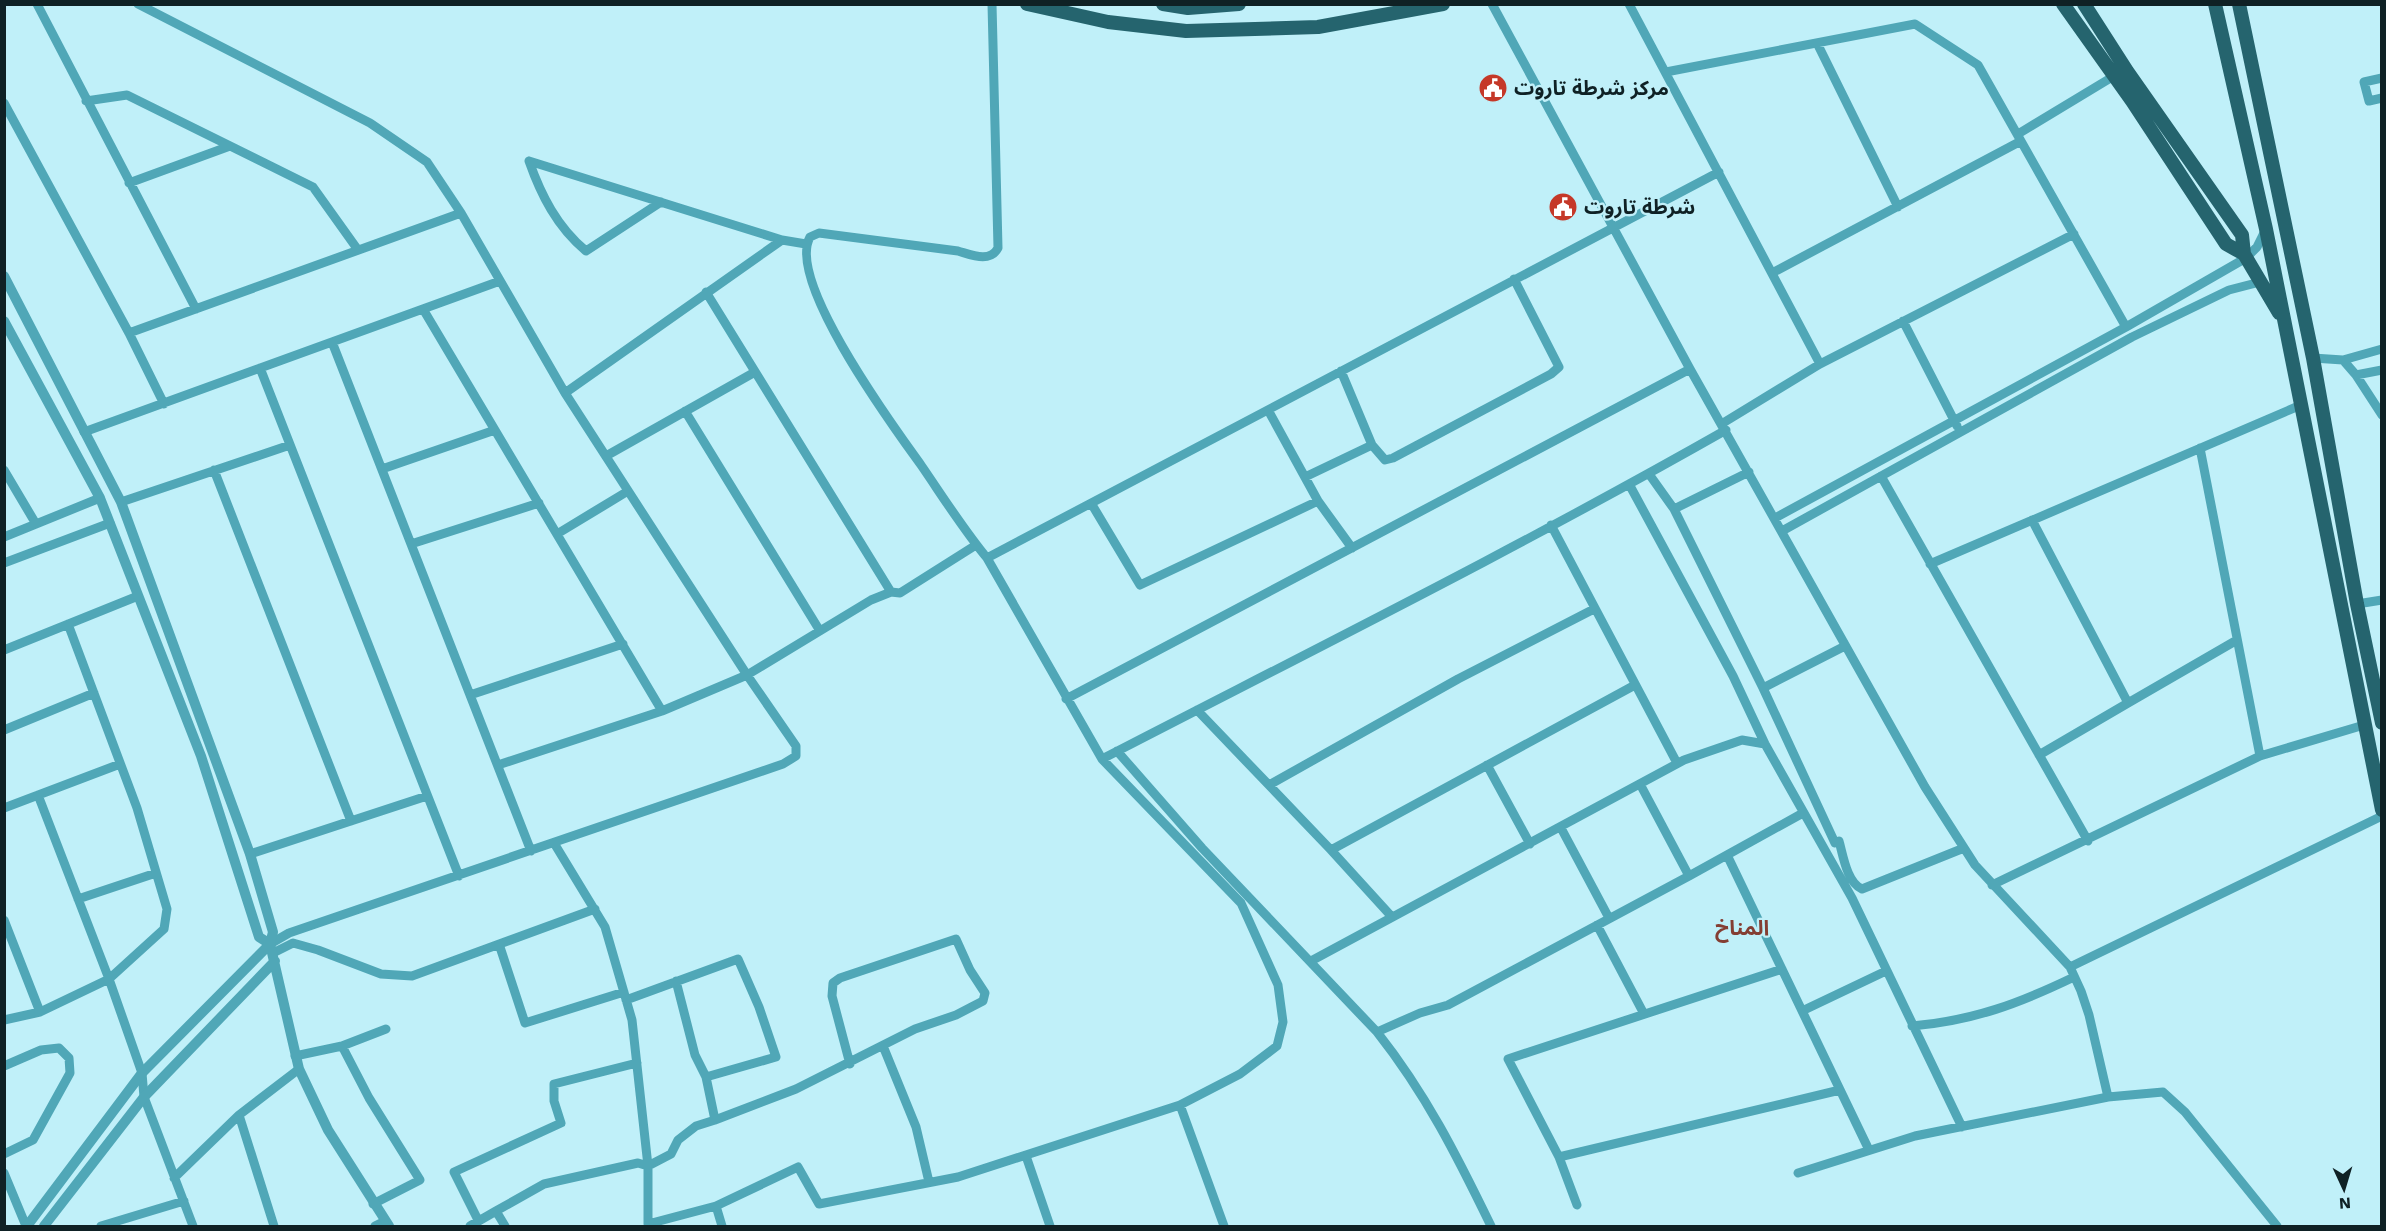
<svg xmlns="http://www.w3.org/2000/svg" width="2386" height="1231" viewBox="0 0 2386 1231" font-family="'Work Sans','Noto Sans Arabic',sans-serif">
	<rect width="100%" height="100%" fill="#c0f0f9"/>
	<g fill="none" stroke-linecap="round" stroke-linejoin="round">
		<!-- minor -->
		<path stroke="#50a7b7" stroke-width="9" d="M37,4L196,309
			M138,4L370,123L427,162L461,213L565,393L747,675L796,746V756L783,764L289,933L270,944
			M992,4L998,248C990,263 972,255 958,251L819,233L810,237C786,281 893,426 921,465C943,497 963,529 987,558L1102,759L1241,903L1278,985L1283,1022L1277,1046L1240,1074L1180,1105L1224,1226
			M1492,4L1690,369L1925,787L1975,865L2070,967L2081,991L2089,1015L2108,1097L2163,1092L2185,1112L2277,1226
			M1629,4L1820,364
			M1817,43L1898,207
			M1666,72L1915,24L1978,65L2126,327
			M2382,78L2364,82L2369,101L2382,98
			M86,101L127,95L313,187L358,250
			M4,103L129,333L164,404
			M2018,134L2114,76
			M529,161L782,240
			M529,161C541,195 557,227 586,251L661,202
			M129,183L230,146
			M1772,273L2021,141
			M706,292L891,592
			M423,309L662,711
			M1903,321L1957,426
			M129,333L461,213
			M332,342L531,851
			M2382,349L2343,360L2356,375L2382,370
			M2313,358L2343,360
			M260,368L459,876
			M1341,371L1372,445L1385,460L1393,458L1551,374L1559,367L1514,279
			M2356,375L2382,415
			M565,393L782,240L806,244
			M1268,410L1318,501L1352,548
			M685,411L820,631
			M1723,423L1820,364L2074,234
			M84,432L500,281
			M606,456L755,372
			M382,469L495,430
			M4,470L36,524
			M214,470L351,821
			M1649,474L1674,509L1763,688L1835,843L1839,841C1843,855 1847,883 1862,889L1964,848
			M1881,476L2088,841
			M1305,477L1372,445
			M1629,484L1733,676L1765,744L1852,898L1962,1127
			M121,502L290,445
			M1091,503L1140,585L1318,501
			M1674,509L1749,472
			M1775,518L2126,327L2246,258L2257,247L2266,229
			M2032,520L2128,703L2237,640
			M1551,525L1677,763
			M1782,531L2132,337L2229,290L2260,282
			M557,534L628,491
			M4,537L100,498
			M411,544L539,503
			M987,558L1719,172
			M4,563L110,523
			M1930,564L2301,405
			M2357,604L2382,600
			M4,650L138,596
			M1763,688L1845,646
			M470,695L623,644
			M1066,699L1690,369
			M1197,710L1331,850
			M4,730L94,693
			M1117,751L1202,848L1377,1032L1420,1013L1448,1005L1689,876
			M2039,755L2128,703
			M2260,756L2364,725
			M1102,759C1311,651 1522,546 1726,430
			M498,765L662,711L747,675L871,600L891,592L900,593L976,545
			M1487,765L1530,844
			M1640,784L1689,876L1803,813
			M1269,785L1458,679L1594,609
			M38,795L109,979L142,1073L144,1097L193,1226
			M4,808L120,764
			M1561,828L1609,918
			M554,843L605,927L632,1020L648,1166L671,1154L678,1140L696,1126L715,1120
			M250,854L427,796
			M1727,855L1869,1150
			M1992,885L2260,756L2200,448
			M78,899L156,873
			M1392,917L1331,850L1635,685
			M4,920L40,1012L109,979L164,929L167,909L137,808L68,624
			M1597,925L1644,1014
			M499,944L525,1023L624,992
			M273,953L293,943L318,950L381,974L412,976L595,909
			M1311,961L1684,760L1742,740L1765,744
			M2070,967L2382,816
			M676,981L695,1055L706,1077
			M626,1000L738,959L759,1007L776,1057L706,1077L715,1120L796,1089L915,1029L956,1015L983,1001L985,993L970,970L956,939L840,978L833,983L832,996L850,1064
			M1802,1011L1886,971
			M4,1020L40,1012
			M1912,1026C1973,1021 2020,1003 2074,977
			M1377,1032C1426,1094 1457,1156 1491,1226
			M342,1046L386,1029
			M883,1046L916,1127L929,1182
			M295,1056L342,1046L369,1098L420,1180L373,1204
			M4,1066L41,1050L59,1048L69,1058L70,1073L33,1140L4,1154
			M239,1115L274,1226
			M1026,1156L1050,1226
			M1559,1157L1508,1059L1782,969
			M4,1173L26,1226
			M1798,1173L1915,1136L2108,1097
			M174,1178L239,1115L299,1069
			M1577,1205L1559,1157L1840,1090
			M496,1211L544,1184L638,1163L648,1166V1224L716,1206
			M478,1220L454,1172L561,1123L554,1101V1084L637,1063
			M101,1226L184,1201
			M375,1226L385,1221
			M470,1226L496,1211L505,1226
			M722,1226L716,1206L798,1167L819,1204L958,1177L1180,1105"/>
		<!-- tertiary -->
		<path stroke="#50a7b7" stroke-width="10" d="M4,276L121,502L250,854L273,932L270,944L299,1069L328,1130L389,1226
			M4,321L100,498L201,756L259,937L270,944
			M27,1226L142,1073L270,944
			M44,1226L144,1097L275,961"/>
		<!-- primary -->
		<path stroke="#25646e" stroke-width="14" d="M1027,4L1108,22L1186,31L1318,27L1443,4
			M1163,4L1188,8L1239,4
			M2063,4L2132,101L2226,244L2244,254
			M2084,4L2127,71L2242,235L2244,254L2279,313
			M2215,4L2266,229L2382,810
			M2239,4L2313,358L2357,604L2382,723"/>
	</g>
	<!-- icons -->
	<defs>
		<g id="civic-disc" transform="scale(1.5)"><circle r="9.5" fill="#c53828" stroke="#c0f0f9"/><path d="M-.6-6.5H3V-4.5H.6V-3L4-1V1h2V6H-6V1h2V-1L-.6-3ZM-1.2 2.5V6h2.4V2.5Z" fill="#fff"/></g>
	</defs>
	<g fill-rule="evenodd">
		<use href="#civic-disc" x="1493" y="88"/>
		<use href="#civic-disc" x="1563" y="207"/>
	</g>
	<g text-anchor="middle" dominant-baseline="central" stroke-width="4.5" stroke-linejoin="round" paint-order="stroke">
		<!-- poi labels -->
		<g font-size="20" font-weight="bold" fill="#0f2125" stroke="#c0f0f9" text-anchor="start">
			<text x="1514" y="88">مركز شرطة تاروت</text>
			<text x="1584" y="207">شرطة تاروت</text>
		</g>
		<!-- neighbourhood labels -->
		<g font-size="21" font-weight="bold" fill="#843e33" stroke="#c0f0f9">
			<text x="1742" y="927">المناخ</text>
		</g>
	</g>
	<!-- border -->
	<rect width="2386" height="1231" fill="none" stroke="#0f2125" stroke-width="12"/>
	<!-- north arrow -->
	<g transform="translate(2344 1189) rotate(176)" stroke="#c0f0f9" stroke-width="4.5" paint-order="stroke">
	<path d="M0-4.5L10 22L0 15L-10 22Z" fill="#0f2125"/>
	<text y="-9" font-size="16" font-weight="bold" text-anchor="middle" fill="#0f2125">N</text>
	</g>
</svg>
